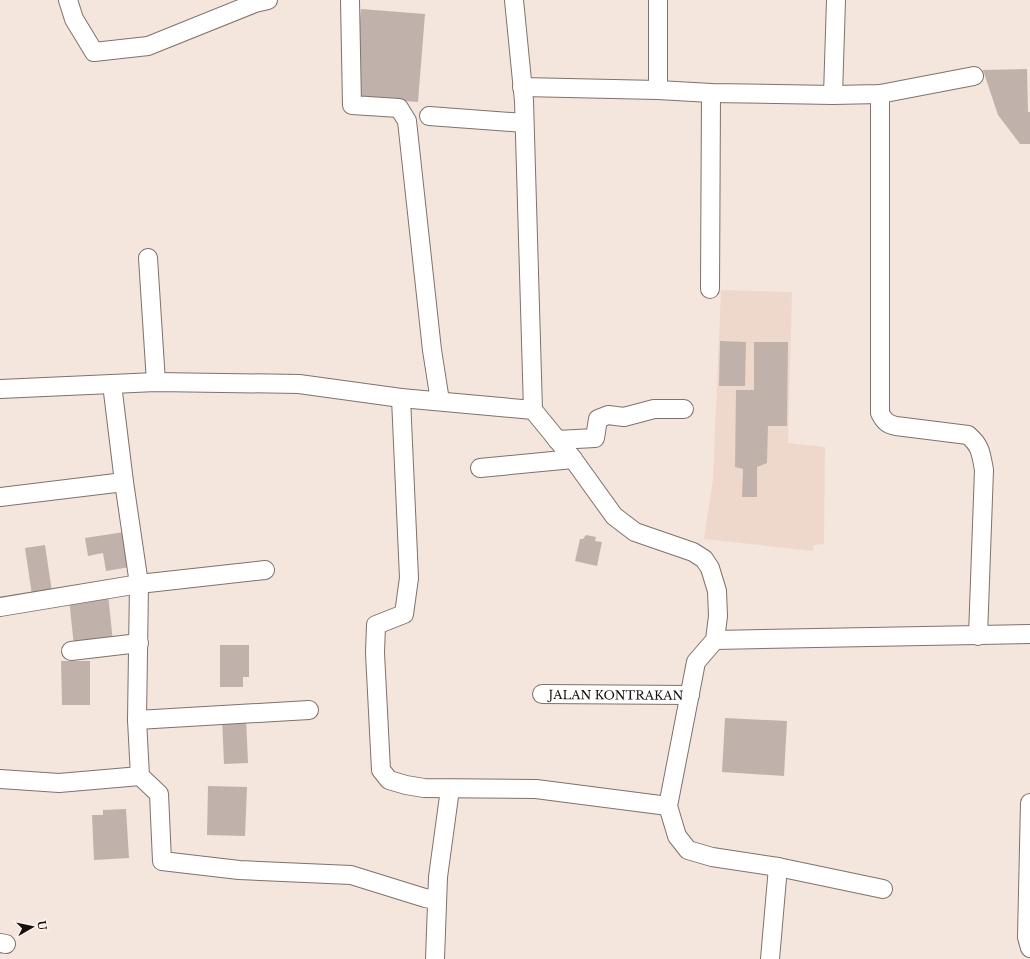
<svg xmlns="http://www.w3.org/2000/svg" width="1030" height="959" viewBox="0 0 1030 959" font-family="'Libre Baskerville',serif">
	<rect width="100%" height="100%" fill="#f4e5dd"/>
	<!-- built -->
	<path fill="#eed8cc" d="M721,290L792,292L788,443L825,447L824,544L814,545L813,551L704,539L713,479Z"/>
	<!-- building -->
	<path fill="#c0b2aa" d="M361,9L425,14L418,102L354,97Z
		M1027,69L1028,112H1030V144H1020L998,115L983,70Z
		M720,341L746,342L745,386H719Z
		M754,342H788L787,426H768L767,463L757,467V497H742L743,469L735,467L736,390H754Z
		M124,532L130,567L106,571L103,553L88,556L85,538Z
		M586,535L596,537L595,541L602,542L597,566L575,561L580,539H583Z
		M45,545L52,592L32,595L25,548Z
		M108,594L113,642L74,646L69,599Z
		M220,645H249V677H243V687H220Z
		M61,661H90V705H62Z
		M246,717L248,763L224,764L222,718Z
		M725,718L787,721L784,776L722,772Z
		M208,786L247,787L245,836L207,835Z
		M126,809L129,858L94,860L92,815H103V810Z"/>
	<g fill="none" stroke-linecap="round" stroke-linejoin="round">
		<!-- street casing -->
		<g stroke="#7f726b" stroke-width="20">
			<g id="street">
				<path d="M68,0L74,19L94,52L148,46L255,3L268,0"/>
				<path d="M350,0L352,105L399,108L407,121L432,350L440,401"/>
				<path d="M514,0L524,101L533,410L573,459L614,516L635,532L693,552L704,559L710,568L717,591L718,616L715,640L696,662L668,806L677,836L688,850L712,857L778,867L883,889"/>
				<path d="M522,87L658,90L711,93L833,95L880,94L974,76"/>
				<path d="M658,90V0"/>
				<path d="M880,94V413C884,421 887,424 896,426L968,435C981,446 981,454 984,470L978,636"/>
				<path d="M833,95L836,0"/>
				<path d="M429,116L524,123"/>
				<path d="M148,258L156,382"/>
				<path d="M710,289L711,93"/>
				<path d="M112,384L124,482L139,584L137,720L140,776L159,794L162,861L239,870L351,875L425,898L437,900"/>
				<path d="M0,389L156,382L299,384L401,398L533,410"/>
				<path d="M401,398L409,578L404,614L376,625L375,653L381,770L389,780L406,785L424,788L536,789L668,806"/>
				<path d="M557,440L595,438L598,419L608,415L624,417L654,409H684"/>
				<path d="M480,468L573,459"/>
				<path d="M0,497L124,482"/>
				<path d="M0,607L139,584L265,570"/>
				<path d="M715,640L1030,634"/>
				<path d="M71,651L139,643"/>
				<path id="s1" d="M542,694L690,695"/>
				<path d="M137,720L309,710"/>
				<path d="M0,779L59,783L140,776"/>
				<path d="M1030,803L1027,937L1030,948"/>
				<path d="M0,943L6,944"/>
				<path d="M435,959L438,877L450,789"/>
				<path d="M770,959L778,867"/>
			</g>
		</g>
		<!-- street -->
		<use href="#street" stroke="#fff" stroke-width="18"/>
	</g>
	<g text-anchor="middle" dominant-baseline="central" stroke-width="4" stroke-linejoin="round" paint-order="stroke">
		<!-- street labels -->
		<g font-size="12" fill="#15100d" stroke="#fff3ec">
			<text stroke="none"><textPath href="#s1" startOffset="74">JALAN KONTRAKAN</textPath></text>
		</g>
	</g>
	<!-- north arrow -->
	<g transform="translate(32 927) rotate(81)" stroke="#fff3ec" stroke-width="3" paint-order="stroke">
	<path d="M0-3L7 15L0 10L-7 15Z" fill="#15100d"/>
	<text y="-6" font-size="11" font-weight="bold" text-anchor="middle" fill="#15100d">U</text>
	</g>
</svg>
